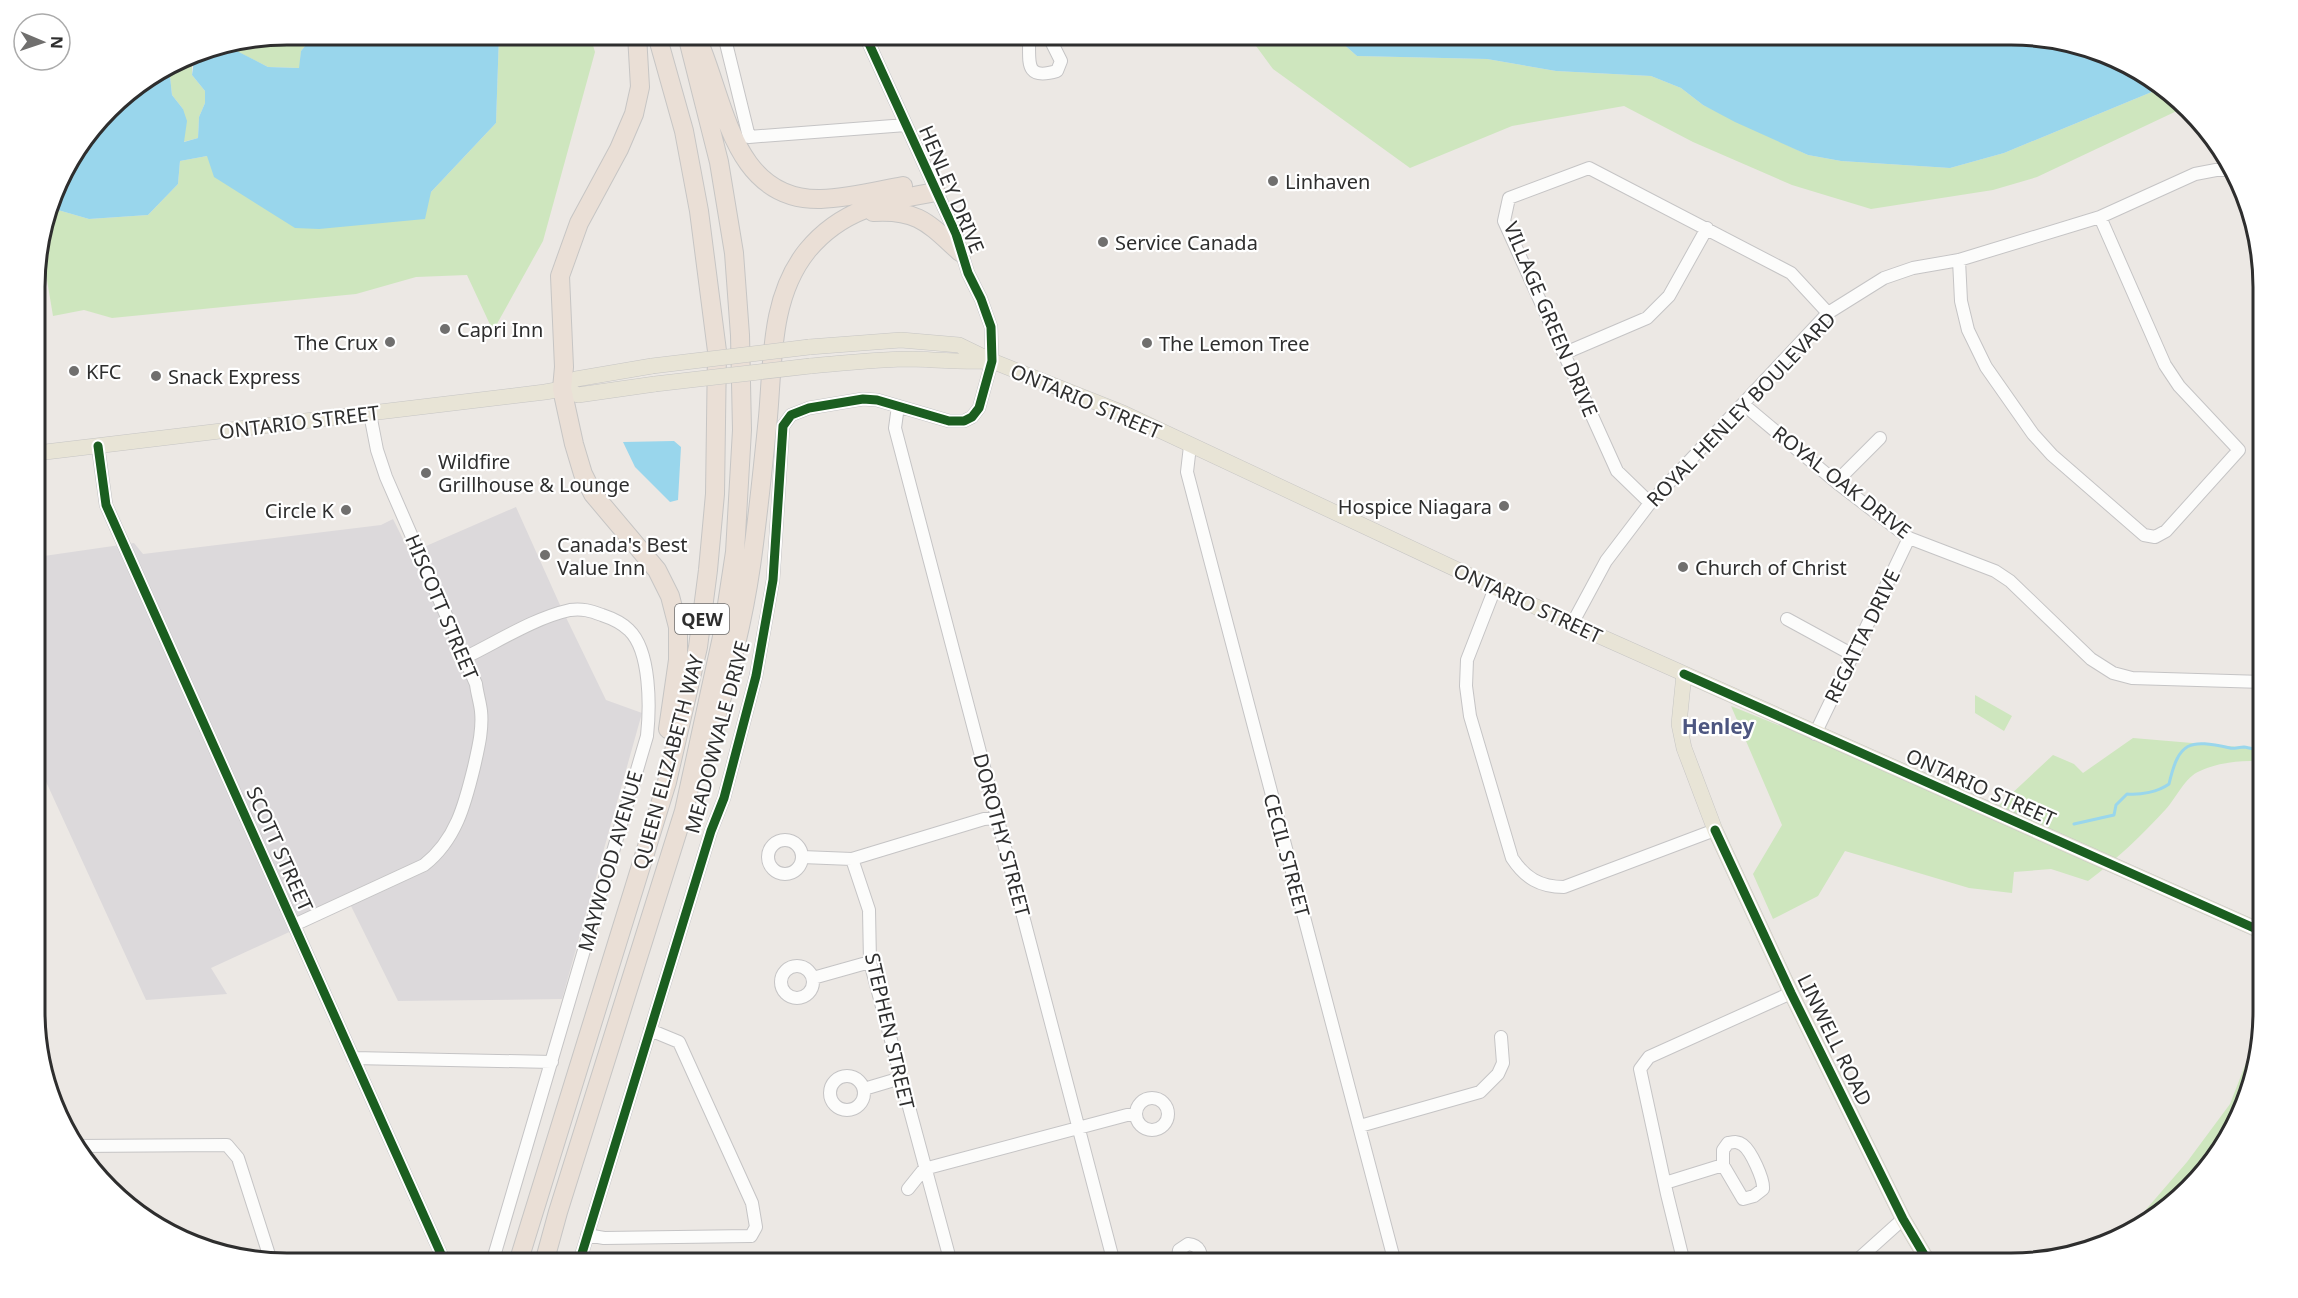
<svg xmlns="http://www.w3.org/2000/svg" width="2298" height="1298" viewBox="0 0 2298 1298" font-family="'Noto Sans',sans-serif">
	<rect width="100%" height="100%" fill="#ece8e4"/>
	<!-- industrial -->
	<path fill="#dcd9db" d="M516,507L560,605L606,700L642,713L562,999L398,1001L350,904L211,968L227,994L146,1000L37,762V557L134,543L143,554L381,525L393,519L410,553Z"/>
	<!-- green -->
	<path fill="#cee6be" d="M287,35H314L301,51L300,68L268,67L232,49L230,46Z
		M499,35H590L595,52L543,241L493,331L467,275L416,277L356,294L112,318L84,310L53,316L42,250L38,248L51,208L89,219L148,215L178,184L180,161L207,156L431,192L496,123Z
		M1248,35H1333L1357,56L1487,59L1556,71L1651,76L1681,88L1703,105L1808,155L1841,161L1950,168L2004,153L2159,89L2181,109L2037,177L1993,190L1871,209L1792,185L1693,142L1624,106L1512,126L1410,168L1273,69Z
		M192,53V75L205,91V103L199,117L198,138L183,142V109L172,95L169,67Z
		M1975,695L2012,716L2004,731L1975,713Z
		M1731,706L1993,811L2053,755L2074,764L2083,773L2133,738L2263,749V762C2245,759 2216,763 2200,771C2185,777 2177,797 2166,809C2142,835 2116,860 2088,881L2051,869L2014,872L2012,893L1969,888L1845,851L1818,896L1773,919L1753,874L1782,825Z
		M2263,1019V1028L2230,1137L2151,1221L2124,1235L2187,1162L2230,1104Z"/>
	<!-- water -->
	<path fill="#99d6ec" d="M314,35H499L496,123L431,192L425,219L319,229L295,228L214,177L207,156L180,161L178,184L148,215L89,219L51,208L61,175L120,97L169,67L172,95L183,109L187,121L184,142L198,138L199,117L205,103V91L192,75L195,53L227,46L268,67L299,68L301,51Z
		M1333,35H2012L2077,43L2137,68L2159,89L2004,153L1950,168L1841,161L1808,155L1735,122L1703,105L1681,88L1651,76L1556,71L1487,59L1357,56Z
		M674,441L681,447L678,500L670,502L635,467L623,442Z"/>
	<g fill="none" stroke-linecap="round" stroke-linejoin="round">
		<!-- stream -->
		<path stroke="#99d6ec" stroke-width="3" d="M2074,824L2114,815L2116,805L2127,794C2141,795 2158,792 2169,784C2179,741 2189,739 2230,748C2234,749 2239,747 2244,747C2250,748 2257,750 2263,751
			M2153,1220L2158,1211L2216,1149L2234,1123"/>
		<!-- minor casing -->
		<g stroke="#c5c4c5" stroke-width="14">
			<path id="minor" d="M724,35L749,137L906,125
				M1029,35C1030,61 1023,81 1057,71L1061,61L1048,35
				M2261,259L2260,274L2263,279
				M1959,260L1961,301L1968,330L1986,367L2033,434L2052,455L2144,535L2155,537L2166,531L2239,450L2179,386L2165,365L2100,217
				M1565,353L1647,318L1669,296L1707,228
				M1743,404L1836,482L1909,538L1995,571L2010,581L2091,659L2113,673L2132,678L2263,682
				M898,406L895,428L1114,1263
				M98,446L106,505L445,1263
				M1190,446L1187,472L1395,1263
				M1836,482L1880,438
				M1650,503L1617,471L1504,221L1509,198L1589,168L1791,273L1828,313
				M1495,588L1467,660L1466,686L1470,716L1512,858C1525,878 1540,887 1564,887L1715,830
				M1787,619L1853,655
				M1572,624L1606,561L1650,503L1828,313L1884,278L1913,268L1959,260L2100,217L2195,174L2216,170H2232
				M466,657C499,641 534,618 570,610C582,608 591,611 602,615C611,618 622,623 629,630C651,651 650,708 647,736L492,1263
				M1815,734L1909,538
				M768 857a17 17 0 1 1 34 0a17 17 0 1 1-34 0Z
				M802,857L852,859L984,819L997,818
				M852,859L869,910L870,962L951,1263
				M294,925L424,865C456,840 465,804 474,767C478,749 483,730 481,711C480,702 477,693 476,684L386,477L377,450L370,414
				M781 982a16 16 0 1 1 32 0a16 16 0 1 1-32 0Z
				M813,978L870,962
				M353,1058L552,1062
				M830 1093a17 17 0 1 1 34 0a17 17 0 1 1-34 0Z
				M864,1089L901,1078
				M1136 1114a16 16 0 1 1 32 0a16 16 0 1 1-32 0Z
				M1360,1126L1480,1092L1498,1074L1503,1063L1501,1037
				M75,1146L227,1145L238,1158L271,1261
				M924,1169L1127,1115H1136
				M1665,1183L1723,1165L1743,1199L1754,1196L1763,1189C1764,1179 1751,1151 1743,1145C1738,1141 1734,1142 1728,1143L1723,1150V1165
				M908,1189L924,1169
				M587,1235L604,1238L751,1236L756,1227L752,1203L679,1042L650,1030
				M579,1263L711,831L724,798L756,676L773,580L783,426L791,415L809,408L863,399L877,400L949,421H964L972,417L979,408L992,361L991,327L981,299L968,273L956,234L865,35
				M1181,1263L1178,1257L1179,1250L1188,1244C1199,1245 1204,1254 1198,1263
				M1684,1263L1667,1194L1640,1069L1649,1057L1791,993
				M1854,1263L1903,1219"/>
		</g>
		<!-- major casing -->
		<g stroke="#c6c5c4" stroke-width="16">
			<path id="major" d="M809,347L901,340L959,345L992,361L1123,413L1577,626L2263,932
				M810,366C844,363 879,359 913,359C939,360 963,362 989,361
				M562,389L578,395L655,384
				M37,453L545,392L562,389L576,379L652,366
				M1684,674L1679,724L1684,748L1715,830L1791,993L1903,1219L1929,1263"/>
		</g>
		<!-- highway casing -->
		<g stroke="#c6c5c4" stroke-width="20">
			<path id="highway" d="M637,35L640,87L634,114L619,149L579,223L560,276L564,367L562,389L574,444L583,474L593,494L657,570L670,596L678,627V660L668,729
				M702,50C726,111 737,201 821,199C848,198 876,191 903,186
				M873,212C918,209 929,224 960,252
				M712,730C729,677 743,621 751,566C758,517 763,467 768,417C773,361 770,297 807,251C842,208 886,201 936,192
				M518,1263L667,782L698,647L708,570L715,494L717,351L699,211L684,131L657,35
				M544,1263L558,1212L684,811L722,637L735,552L742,430L740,335L734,253L719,162L687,35"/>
		</g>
		<!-- minor -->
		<use href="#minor" stroke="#fcfcfb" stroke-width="12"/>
		<!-- major -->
		<use href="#major" stroke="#e8e4d6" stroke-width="15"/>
		<!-- highway -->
		<use href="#highway" stroke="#eadfd6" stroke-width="18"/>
		<!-- major-bridge casing -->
		<g stroke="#c6c5c4" stroke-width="16" stroke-linecap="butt">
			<path id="major-bridge" d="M652,366L809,347
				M655,384L810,366"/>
		</g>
		<!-- major-bridge -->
		<use href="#major-bridge" stroke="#e8e4d6" stroke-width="15"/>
		<!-- cycleway casing -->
		<g stroke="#fff" stroke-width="13">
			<path id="cycleway" d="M98,446L106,505L445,1263
				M1684,674L2263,932
				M1715,830L1791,993L1903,1219L1929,1263
				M579,1263L711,831L724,798L756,676L773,580L783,426L791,415L809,408L863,399L877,400L949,421H964L972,417L979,408L992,361L991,327L981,299L968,273L956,234L865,35"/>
		</g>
		<!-- cycleway -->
		<use href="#cycleway" stroke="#1b5e20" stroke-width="9"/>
	</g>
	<!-- markers -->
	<g fill="#706f6e" stroke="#fff" stroke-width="2">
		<circle cx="1273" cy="181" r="6"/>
		<circle cx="1103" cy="242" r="6"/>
		<circle cx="445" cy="329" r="6"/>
		<circle cx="390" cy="342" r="6"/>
		<circle cx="1147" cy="343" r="6"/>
		<circle cx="74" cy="371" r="6"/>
		<circle cx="156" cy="376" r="6"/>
		<circle cx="426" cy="473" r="6"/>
		<circle cx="1504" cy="506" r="6"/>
		<circle cx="346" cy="510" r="6"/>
		<circle cx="545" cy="555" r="6"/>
		<circle cx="1683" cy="567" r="6"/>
	</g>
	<g text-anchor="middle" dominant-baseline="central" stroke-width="4.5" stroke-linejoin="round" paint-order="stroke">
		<!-- shield labels -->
		<rect fill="#fff" stroke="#6d6d6d" stroke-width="1.5" x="675" y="604" width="54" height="30" rx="4.5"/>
		<g font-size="18" font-weight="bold" fill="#2e2e2e">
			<text x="702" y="619">QEW</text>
		</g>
		<!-- poi labels -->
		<g font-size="20" fill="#2e2e2e" stroke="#fff" text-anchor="start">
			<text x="1285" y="181">Linhaven</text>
			<text x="1115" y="242">Service Canada</text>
			<text x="457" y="329">Capri Inn</text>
			<text x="378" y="342" text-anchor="end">The Crux</text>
			<text x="1159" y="343">The Lemon Tree</text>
			<text x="86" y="371">KFC</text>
			<text x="168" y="376">Snack Express</text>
			<text x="438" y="461">Wildfire<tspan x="438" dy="23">Grillhouse &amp; Lounge</tspan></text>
			<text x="1492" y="506" text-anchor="end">Hospice Niagara</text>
			<text x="334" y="510" text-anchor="end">Circle K</text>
			<text x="557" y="544">Canada's Best<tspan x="557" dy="23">Value Inn</tspan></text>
			<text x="1695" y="567">Church of Christ</text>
		</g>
		<!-- street labels -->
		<g font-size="20" fill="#2e2e2e" stroke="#fff">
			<text transform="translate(952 189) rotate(67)">HENLEY DRIVE</text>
			<text transform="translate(1551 319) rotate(67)">VILLAGE GREEN DRIVE</text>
			<text transform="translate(1086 401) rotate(23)">ONTARIO STREET</text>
			<text transform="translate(1741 409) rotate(-46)">ROYAL HENLEY BOULEVARD</text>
			<text transform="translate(299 422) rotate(-7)">ONTARIO STREET</text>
			<text transform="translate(1842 482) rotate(38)">ROYAL OAK DRIVE</text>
			<text transform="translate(1528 603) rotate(25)">ONTARIO STREET</text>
			<text transform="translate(442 607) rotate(67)">HISCOTT STREET</text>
			<text transform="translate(1862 636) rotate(-64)">REGATTA DRIVE</text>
			<text transform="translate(717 737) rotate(-75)">MEADOWVALE DRIVE</text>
			<text transform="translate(668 762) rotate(-75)">QUEEN ELIZABETH WAY</text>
			<text transform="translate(1981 787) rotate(24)">ONTARIO STREET</text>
			<text transform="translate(1002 835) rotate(75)">DOROTHY STREET</text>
			<text transform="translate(280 849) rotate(66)">SCOTT STREET</text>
			<text transform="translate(1287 855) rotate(75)">CECIL STREET</text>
			<text transform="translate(610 861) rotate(-74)">MAYWOOD AVENUE</text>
			<text transform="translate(890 1031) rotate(77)">STEPHEN STREET</text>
			<text transform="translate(1835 1040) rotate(64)">LINWELL ROAD</text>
		</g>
		<!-- neighbourhood labels -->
		<g font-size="21" font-weight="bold" fill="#4d5680" stroke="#fff">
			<text x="1718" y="726">Henley</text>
		</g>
	</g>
	<!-- crop -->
	<path d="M0 0H2298V1298H0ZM287 45H2011A242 242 0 0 1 2253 287V1011A242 242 0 0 1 2011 1253H287A242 242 0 0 1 45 1011V287A242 242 0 0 1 287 45Z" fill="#fff" fill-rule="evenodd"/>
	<path fill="none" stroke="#2e2e2e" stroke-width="3" d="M287 45H2011A242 242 0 0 1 2253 287V1011A242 242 0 0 1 2011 1253H287A242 242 0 0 1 45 1011V287A242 242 0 0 1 287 45Z"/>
	<!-- north arrow -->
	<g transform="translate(42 42) rotate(92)"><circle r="28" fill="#ffffff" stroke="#ababab" stroke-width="1.5"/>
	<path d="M0-4.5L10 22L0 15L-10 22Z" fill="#706f6e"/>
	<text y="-9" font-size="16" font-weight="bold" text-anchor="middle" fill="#2e2e2e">N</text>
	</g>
</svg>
